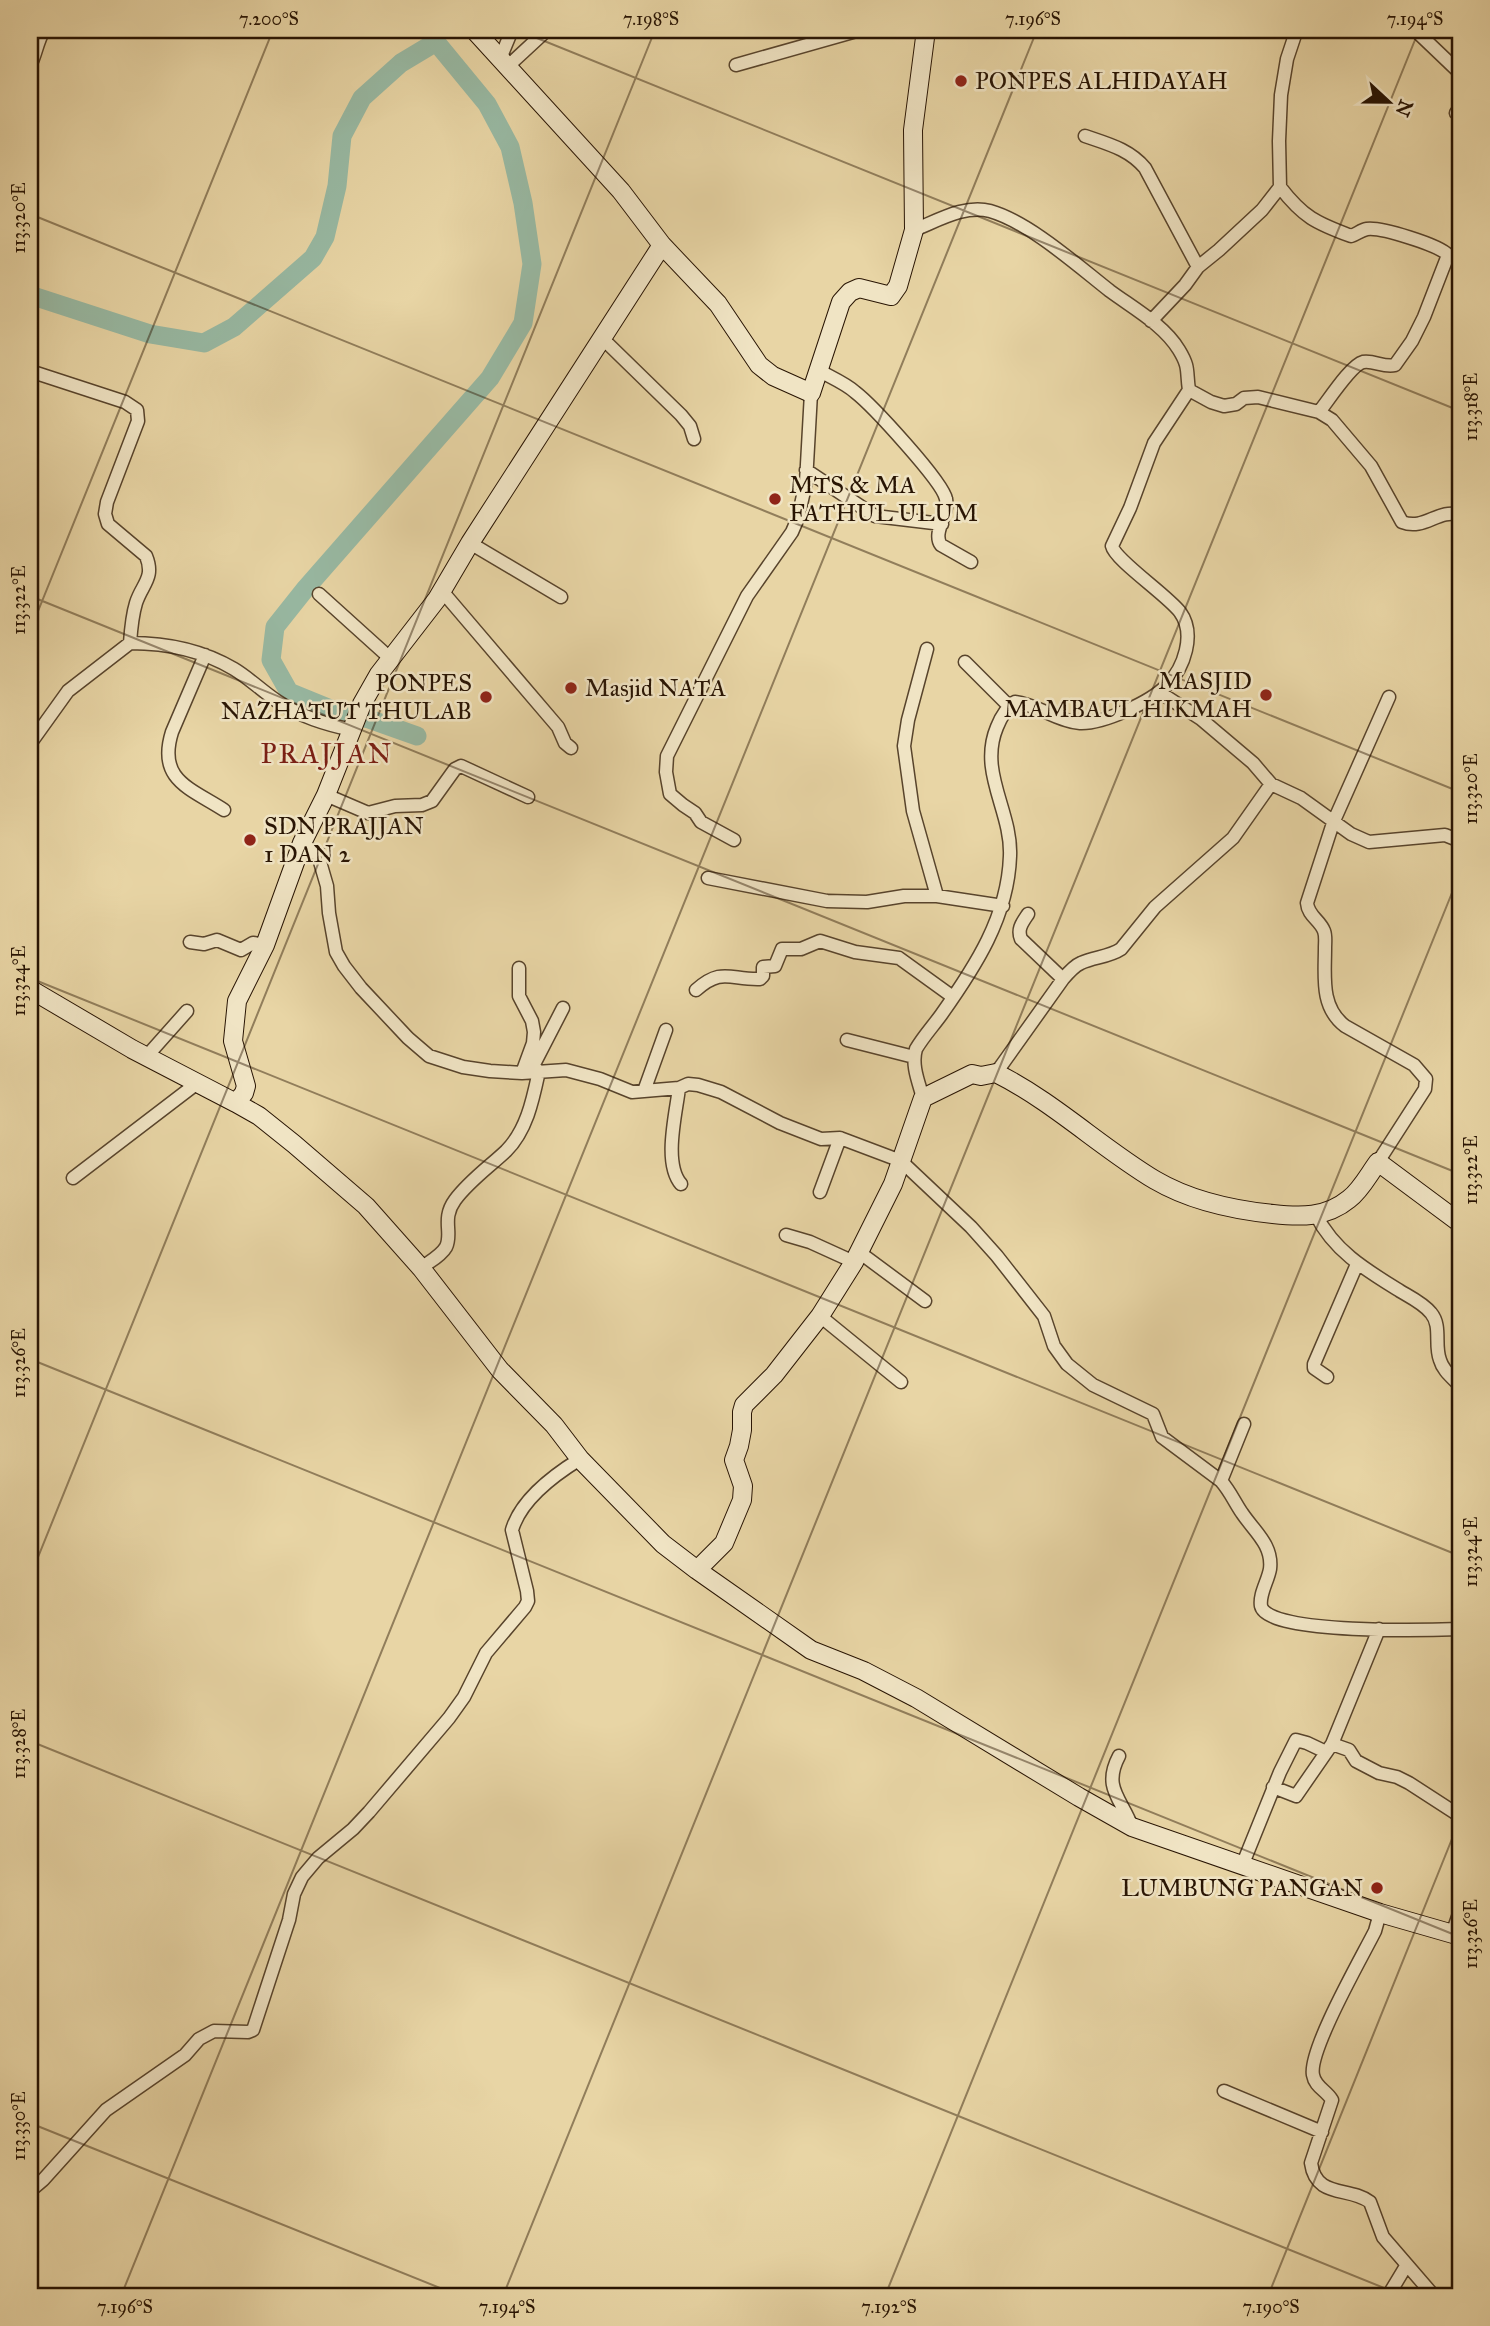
<svg xmlns="http://www.w3.org/2000/svg" width="1490" height="2326" viewBox="0 0 1490 2326" font-family="'IM FELL Great Primer',serif">
	<rect width="100%" height="100%" fill="#e8d5a5"/>
	<filter id="stains"><feTurbulence type="fractalNoise" baseFrequency=".00286" numOctaves="4"/><feColorMatrix values="0 0 0 0 .2 0 0 0 0 .09 0 0 0 0 .02 0 0 0 .5 -.17"/></filter>
	<radialGradient id="worn" r=".72"><stop offset=".6" stop-color="#630" stop-opacity="0"/><stop offset="1" stop-color="#630" stop-opacity=".3"/></radialGradient>
	<g fill="none" stroke-linecap="round" stroke-linejoin="round">
		<!-- river -->
		<path stroke="#98b9a3" stroke-width="19" d="M30,295L150,334L204,343L234,327L313,258L325,237L337,186L342,136L362,98L401,63L436,42L487,104L510,147L523,203L532,264L523,323L490,378L306,588L275,627L271,660L289,692L338,712L369,719L417,736"/>
		<!-- street casing -->
		<g stroke="#58442c" stroke-width="15">
			<path id="street" d="M1415,30L1460,73
				M500,59L512,30
				M736,65L860,30
				M30,66C36,54 37,42 44,30
				M507,67L547,30
				M1456,113L1460,108
				M1085,136C1108,144 1129,149 1145,168L1198,267
				M914,230C937,221 965,204 990,211C1029,222 1078,266 1110,291C1133,308 1164,325 1179,350C1190,368 1186,371 1189,390L1211,402L1224,406L1236,404L1244,398L1258,397L1319,412C1328,401 1351,365 1363,362C1374,360 1384,368 1395,365L1412,341L1424,317L1448,255C1439,245 1381,227 1367,229C1361,230 1357,234 1351,236C1316,223 1303,217 1280,187
				M1151,321L1185,285L1198,267L1219,250L1262,210L1280,187L1279,141L1281,95L1287,59L1295,35L1299,30
				M603,339L681,415L690,426L694,439
				M818,370C830,377 845,383 855,392C872,405 943,482 946,499C949,514 932,533 941,545L971,562
				M30,371L125,402L137,410L138,421L107,502L105,514L108,524L146,556C155,578 142,584 136,603C132,616 131,629 130,643
				M1319,412L1332,420L1371,466L1402,522C1425,531 1438,508 1460,515
				M806,470L875,516L942,524
				M470,543L561,597
				M442,591L558,727L565,743L571,748
				M319,594L391,659
				M927,649L908,720L904,746L913,811L937,896
				M205,655L172,732C157,780 190,788 224,810
				M965,662L1009,706
				M1159,692L1201,719L1253,763L1271,784L1301,798L1351,834L1369,842L1445,835L1460,841
				M30,744L68,691L130,643C167,643 202,650 234,669C249,678 262,691 277,701C301,717 325,724 352,730
				M326,795L368,813L395,806L422,805L432,801L455,769L461,766L528,797
				M734,840L701,822L695,813L683,805L670,794L666,772L667,756L747,596L792,532L798,518L806,482L811,393
				M302,843L318,855L327,886L329,913L336,952L344,966L361,988L408,1038L429,1056L463,1067L490,1071L522,1073L566,1070L600,1079L632,1092L679,1088L688,1084L698,1085L721,1092L780,1123L821,1139L840,1138L901,1161L971,1227L997,1256L1044,1316L1054,1346L1067,1364L1093,1385L1153,1414L1162,1437L1221,1481C1230,1491 1235,1503 1242,1513C1254,1531 1273,1545 1270,1569C1268,1581 1259,1594 1261,1606C1267,1635 1433,1630 1460,1629
				M708,878L827,901L867,902L904,896H937L1003,906
				M1028,914C1022,923 1017,929 1021,939L1063,979
				M190,942L204,944L217,940L241,950L253,943L265,945
				M519,968V996L532,1021L534,1032L533,1043L522,1073
				M696,990C722,967 730,980 760,979L763,976V967L775,966L782,949H801L820,941L855,952L899,958L953,997
				M847,1040L914,1057
				M147,1056L187,1011
				M530,1072L563,1008
				M996,1073L1063,979C1068,973 1074,966 1081,963C1094,957 1109,957 1121,949L1155,907L1233,838L1271,784
				M679,1088C676,1114 663,1163 681,1184
				M644,1091L666,1030
				M923,1098C919,1083 911,1065 916,1049C923,1037 933,1026 941,1015C975,967 1008,917 1010,856C1012,811 978,772 997,727C1001,717 1006,708 1015,702C1038,705 1057,721 1080,723C1103,724 1151,702 1167,685C1184,668 1196,634 1180,612C1167,595 1115,560 1112,546L1130,508L1154,443L1189,390
				M1378,1162L1425,1089L1426,1079L1414,1065L1345,1026C1320,1007 1325,976 1325,948C1325,942 1326,936 1324,931C1320,920 1308,916 1307,903L1333,823L1389,697
				M73,1178L196,1084
				M820,1192L840,1138
				M1316,1215C1334,1251 1366,1270 1400,1291C1410,1297 1423,1303 1431,1313C1442,1326 1434,1345 1440,1360C1443,1371 1453,1378 1460,1386
				M786,1235L810,1242L854,1262
				M859,1252L925,1301
				M421,1268C429,1262 441,1256 446,1247C453,1233 441,1219 455,1200C469,1181 489,1167 506,1151C527,1130 533,1099 539,1071
				M820,1316L901,1382
				M1327,1377L1314,1368V1364L1357,1264
				M1221,1481L1244,1424
				M1332,1744L1349,1750L1356,1761L1379,1773L1397,1777L1409,1783L1460,1816
				M1119,1756C1102,1788 1122,1799 1132,1827
				M1273,1787L1296,1796L1332,1744L1379,1629
				M1242,1866L1280,1772L1296,1740L1307,1743L1326,1752
				M1380,1913L1375,1931C1362,1957 1308,2051 1313,2075C1315,2087 1326,2090 1332,2100L1311,2163C1316,2199 1349,2186 1370,2202L1383,2237L1434,2296
				M1452,1934L1460,1911
				M1224,2091L1322,2132
				M30,2191L43,2180L106,2110L185,2055L199,2039L214,2031L248,2032L253,2030L289,1920L294,1894L302,1877L318,1858L353,1829L369,1812L449,1718L464,1697L486,1653L525,1607L528,1601L527,1591L512,1530C521,1499 554,1475 580,1459
				M1388,2296L1406,2266"/>
		</g>
		<!-- secondary casing -->
		<g stroke="#281403" stroke-width="20">
			<path id="secondary" d="M662,245L718,304L759,365L773,376L811,393L841,302L850,292L859,288L891,296L898,286L914,230L913,130L926,30
				M30,989L132,1049L236,1103L259,1116L294,1144L366,1206L421,1268L500,1370L554,1425L580,1459L663,1544L697,1570L811,1650L864,1671L916,1698L1079,1797L1132,1827L1380,1913L1460,1936
				M236,1103L244,1093L246,1086L233,1041L237,1001L265,945L302,843L326,795L362,704L379,674L437,599L470,543L662,245L621,191L474,30
				M697,1570L724,1543L742,1500L743,1486L734,1460L739,1446L742,1430V1412L744,1405L774,1375L820,1316L854,1262L893,1184L923,1098L972,1074L981,1076L996,1073C1054,1102 1100,1147 1155,1180C1189,1200 1234,1210 1273,1214C1300,1217 1326,1218 1349,1199C1361,1190 1369,1174 1378,1162L1460,1223"/>
		</g>
		<!-- street -->
		<use href="#street" stroke="#f0e4c4" stroke-width="12"/>
		<!-- secondary -->
		<use href="#secondary" stroke="#f0e4c4" stroke-width="18"/>
	</g>
	<!-- ticks -->
	<path fill="none" stroke="#281403" stroke-width="2" stroke-opacity="0.45" d="M517,30L1460,411M30,214L1460,792M30,596L1460,1174M30,631L273,30M30,978L1460,1556M30,1359L1460,1937M30,1577L655,30M30,1741L1404,2296M30,2123L460,2296M121,2296L1037,30M503,2296L1419,30M885,2296L1460,873M1268,2296L1460,1819"/>
	<!-- markers -->
	<g fill="#8f2418" stroke="#f0e4c4" stroke-width="2.5">
		<circle cx="961" cy="81" r="7"/>
		<circle cx="775" cy="499" r="7"/>
		<circle cx="571" cy="688" r="7"/>
		<circle cx="1266" cy="695" r="7"/>
		<circle cx="486" cy="697" r="7"/>
		<circle cx="250" cy="840" r="7"/>
		<circle cx="1377" cy="1888" r="7"/>
	</g>
	<g text-anchor="middle" dominant-baseline="central" stroke-width="5" stroke-linejoin="round" paint-order="stroke">
		<!-- poi labels -->
		<g font-size="24" fill="#281403" stroke="#f0e4c4" text-anchor="start">
			<text x="975" y="81">PONPES ALHIDAYAH</text>
			<text x="789" y="485">MTS &amp; MA<tspan x="789" dy="28">FATHUL ULUM</tspan></text>
			<text x="1252" y="681" text-anchor="end">MASJID<tspan x="1252" dy="28">MAMBAUL HIKMAH</tspan></text>
			<text x="472" y="683" text-anchor="end">PONPES<tspan x="472" dy="28">NAZHATUT THULAB</tspan></text>
			<text x="585" y="688">Masjid NATA</text>
			<text x="264" y="826">SDN PRAJJAN<tspan x="264" dy="28">1 DAN 2</tspan></text>
			<text x="1363" y="1888" text-anchor="end">LUMBUNG PANGAN</text>
		</g>
		<!-- quarter labels -->
		<g font-size="28" letter-spacing="2" fill="#7a1f14" stroke="#f0e4c4">
			<text x="327" y="753">PRAJJAN</text>
		</g>
	</g>
	<!-- margin -->
	<rect width="1490" height="2326" fill="none" stroke="#e8d5a5" stroke-width="77"/>
	<!-- north arrow -->
	<g transform="translate(1389 102) rotate(112)" stroke="#f0e4c4" stroke-width="5" paint-order="stroke">
	<path d="M0-5L12 26L0 18L-12 26Z" fill="#281403"/>
	<text y="-10" font-size="19" font-weight="bold" text-anchor="middle" fill="#281403">N</text>
	</g>
	<rect x="38" y="38" width="1414" height="2250" fill="none" stroke="#281403" stroke-width="2.5"/>
	<g font-size="18" text-anchor="middle" fill="#281403">
		<text x="269" y="25">7.200°S</text>
		<text x="651" y="25">7.198°S</text>
		<text x="1033" y="25">7.196°S</text>
		<text x="1415" y="25">7.194°S</text>
		<text transform="translate(19 218) rotate(-90)" y="6">113.320°E</text>
		<text transform="translate(1471 407) rotate(-90)" y="6">113.318°E</text>
		<text transform="translate(19 600) rotate(-90)" y="6">113.322°E</text>
		<text transform="translate(1471 789) rotate(-90)" y="6">113.320°E</text>
		<text transform="translate(19 981) rotate(-90)" y="6">113.324°E</text>
		<text transform="translate(1471 1170) rotate(-90)" y="6">113.322°E</text>
		<text transform="translate(19 1363) rotate(-90)" y="6">113.326°E</text>
		<text transform="translate(1471 1552) rotate(-90)" y="6">113.324°E</text>
		<text transform="translate(19 1744) rotate(-90)" y="6">113.328°E</text>
		<text transform="translate(1471 1934) rotate(-90)" y="6">113.326°E</text>
		<text transform="translate(19 2126) rotate(-90)" y="6">113.330°E</text>
		<text x="125" y="2313">7.196°S</text>
		<text x="507" y="2313">7.194°S</text>
		<text x="889" y="2313">7.192°S</text>
		<text x="1271" y="2313">7.190°S</text>
	</g>
	<rect width="100%" height="100%" filter="url(#stains)"/>
	<rect width="100%" height="100%" fill="url(#worn)"/>
</svg>
